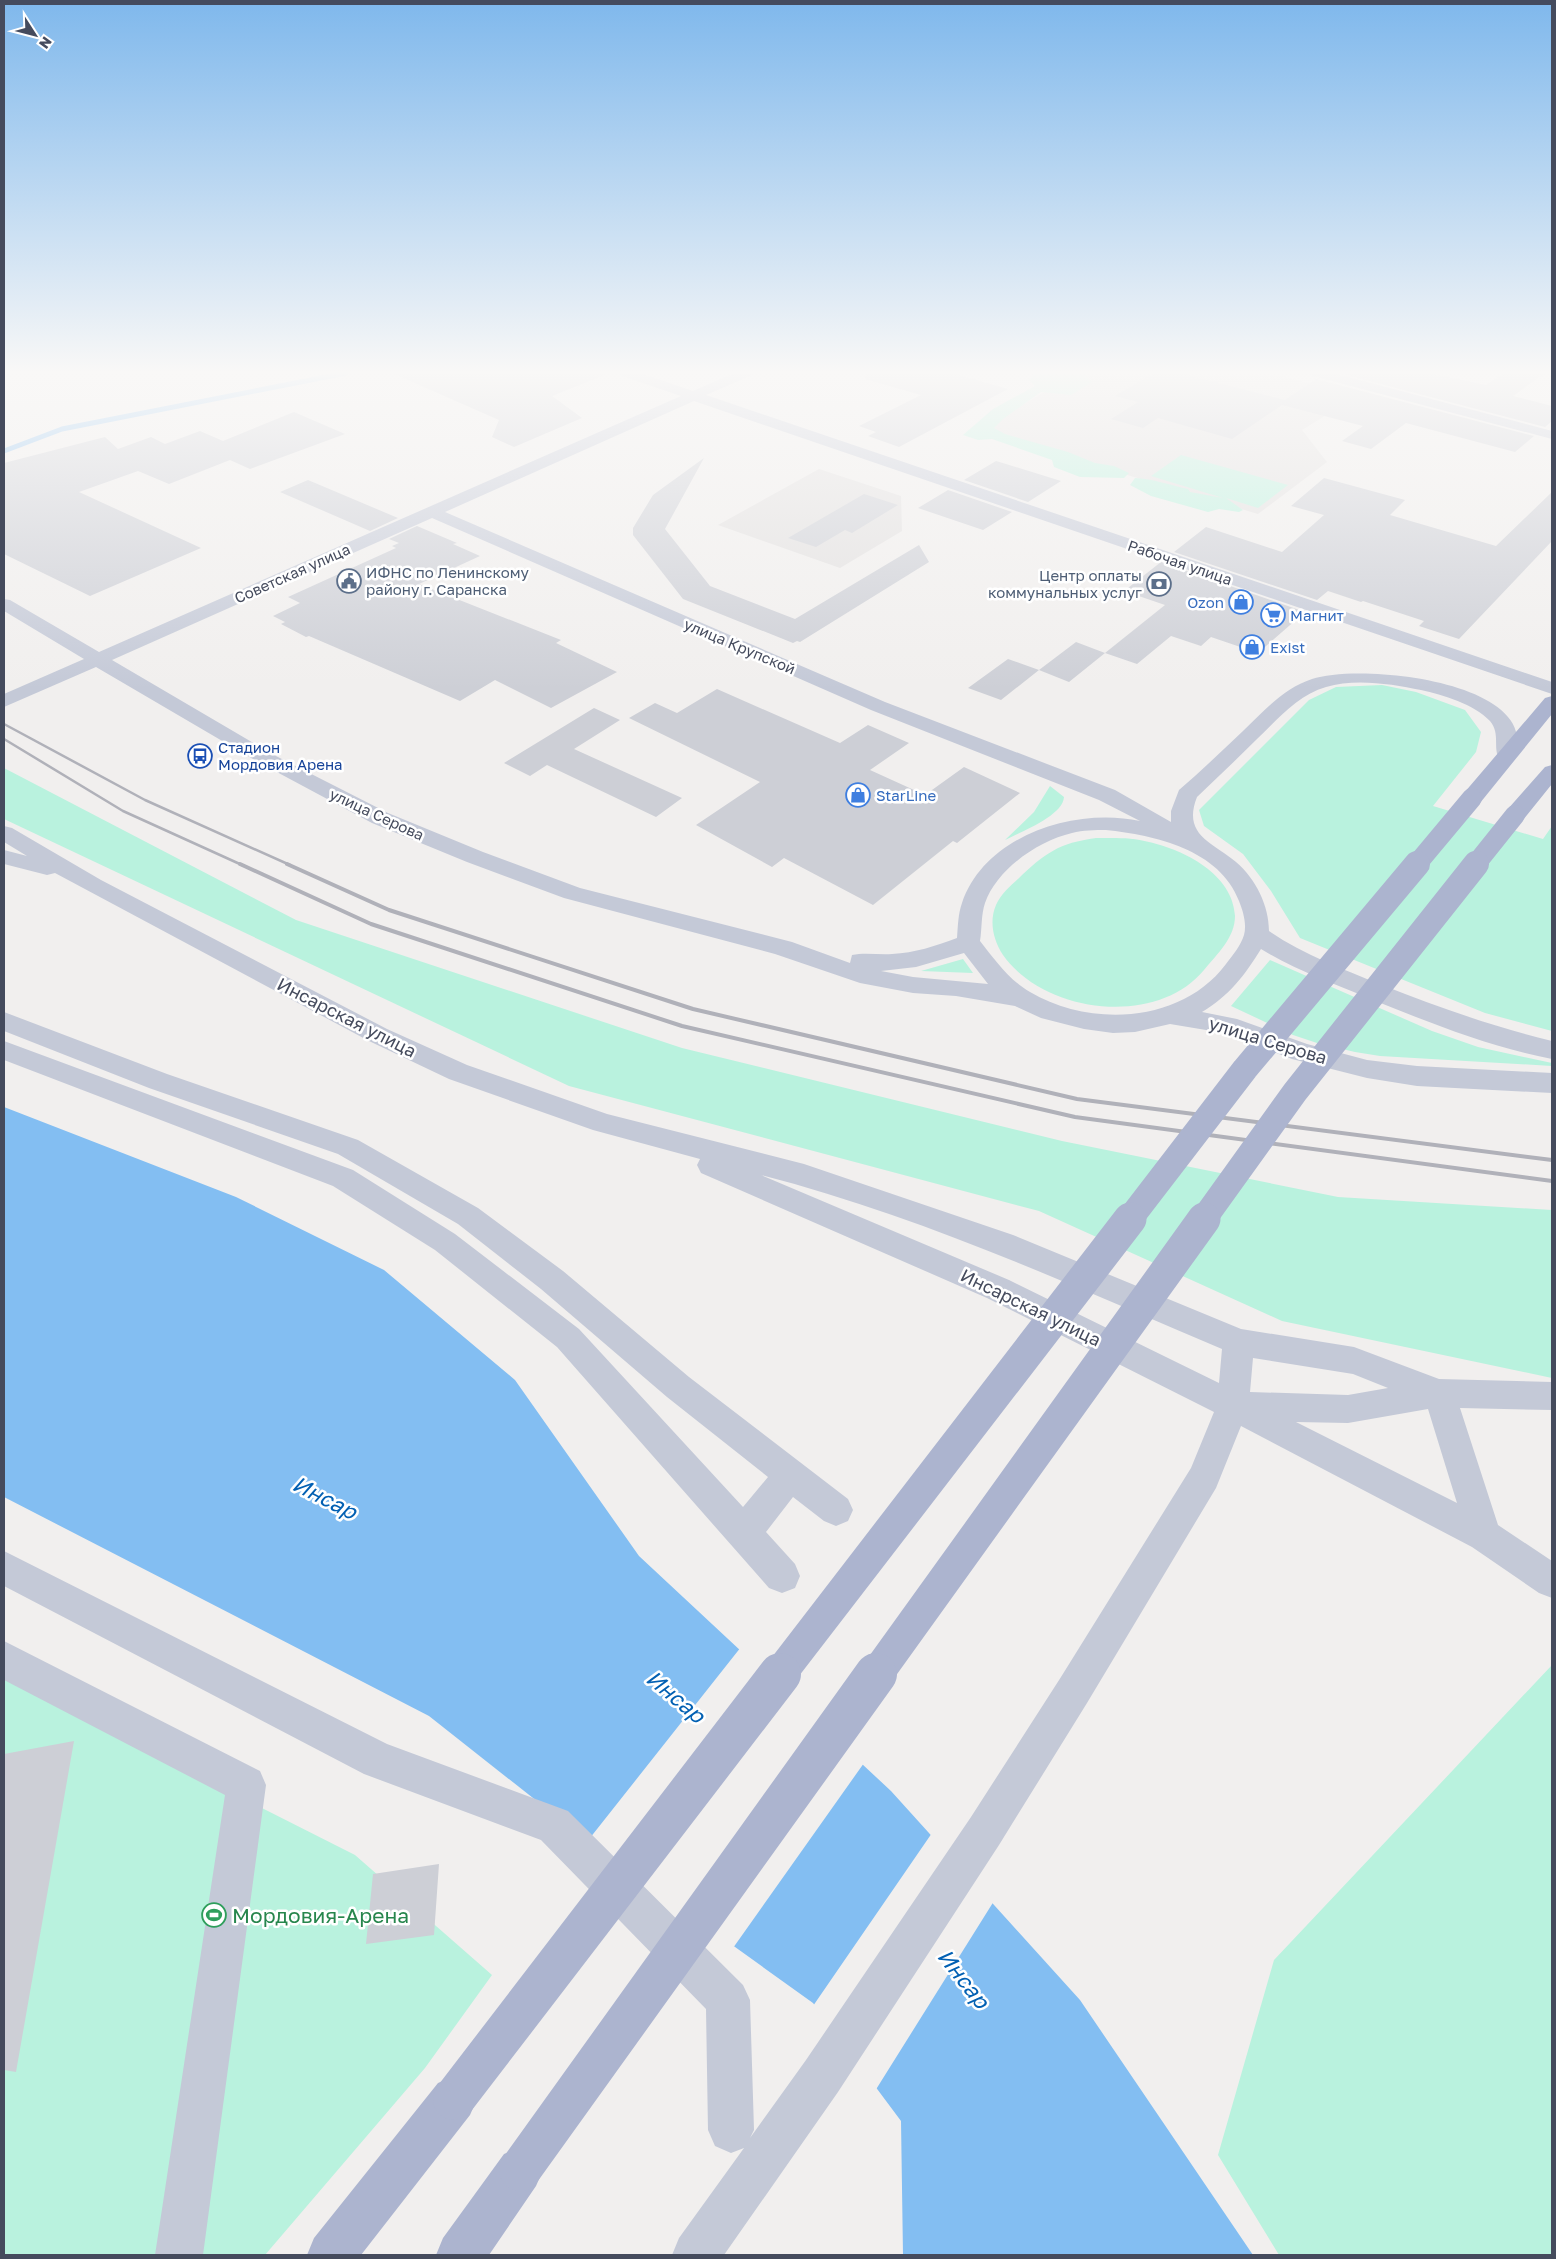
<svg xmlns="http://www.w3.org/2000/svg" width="1556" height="2259" viewBox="0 0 1556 2259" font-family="'Golos Text',sans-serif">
	<rect width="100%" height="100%" fill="#f1efee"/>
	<!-- education -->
	<path fill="#e2e0e0" d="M1079,373H1270L1357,396L1302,430L1327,462L1258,514L977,430Z
		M819,469L901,496L902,531L840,568L718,525Z"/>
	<!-- green -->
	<path fill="#b9f2de" d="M1036,373H1083L1092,382L1071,395L1041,392L1003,419L994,428L1005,434L1068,452L1095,463L1114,466L1129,473L1124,478L1080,477L1054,467L1052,460L992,439L978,440L963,435L993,409L1035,386L1029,380Z
		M1181,455L1288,485L1258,508L1226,498L1243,510L1239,512L1219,509L1208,512L1151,496L1130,485L1135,478C1153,479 1170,485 1188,489L1190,492L1223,498L1151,476Z
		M1382,685L1416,692L1465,710L1481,732L1476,752L1433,806L1543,839L1552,826V1031L1485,1013L1300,938L1271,891L1243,854L1204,826L1199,810L1309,700L1336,687Z
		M4,768L296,920L682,1048L1062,1141L1338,1197L1552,1210V1378L1282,1321L1039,1211L569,1086L4,819Z
		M1050,786L1064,797C1063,816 1020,832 1005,840L1034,812Z
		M1096,838C1114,838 1132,837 1149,842C1184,850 1233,874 1235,916C1235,938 1217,954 1204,970C1156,1028 1044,1013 1003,955C993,940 989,921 996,905C1001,894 1010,886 1018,879C1045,853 1059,843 1096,838Z
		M963,959L973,973L921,971Z
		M1270,960L1432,1031L1478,1047L1552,1063V1066L1380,1056L1355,1052L1317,1043L1293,1035L1231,1006Z
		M1552,1665V2255H1279L1218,2155L1274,1960Z
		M4,1678L355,1855L492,1975L425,2068L265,2255H4Z"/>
	<!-- water -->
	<path fill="#83bef2" d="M4,1107L236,1197L384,1270L515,1380L639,1556L891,1791L1080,2000L1253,2255H903L901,2121L813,2003L590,1843L429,1716L4,1497Z"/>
	<!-- pier -->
	<path fill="#f1efee" d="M741,1647L864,1763L733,1948L586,1843Z
		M932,1833L994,1901L875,2091L813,2006Z"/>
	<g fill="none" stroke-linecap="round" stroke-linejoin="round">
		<!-- stream -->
		<path stroke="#83bef2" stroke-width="5" d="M4,451L62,429L346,373"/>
	</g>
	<!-- building -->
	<path fill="#cdcfd6" d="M392,373H606L607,374L552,396L582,418L514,447L492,437L499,420Z
		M866,373H952L1008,389L899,447L868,436L876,432L859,426L921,395L865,379Z
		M1154,373H1180L1285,400L1316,379L1534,436L1515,452L1406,423L1371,449L1342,441L1363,426L1282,405L1232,439L1158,418L1143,428L1111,419L1138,402L1115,396Z
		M1339,373H1430L1486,385L1504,373H1545L1513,396L1552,406V421L1545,427Z
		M294,412L345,434L250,469L230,460L169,484L138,471L79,492L201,548L90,596L4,554V463L105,437L118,449L151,437L165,444L200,431L223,441Z
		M704,458L665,529L710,586L795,619L919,545L929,562L800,642L797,641L793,643L683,599L633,535V528L653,495Z
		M996,461L1006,464L1061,481L1028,502L964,480Z
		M1324,478L1405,500L1390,515L1496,546L1552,492V541L1459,639L1419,626L1424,621L1363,601L1361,602L1328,591L1317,600L1174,552L1206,527L1282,552L1324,515L1291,506Z
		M308,480L398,518L370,531L280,492Z
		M948,490L1012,512L983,530L918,508Z
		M864,494L898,505L852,533L845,530L816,547L788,538Z
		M417,526L457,543L453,544L480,556L419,584L561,640L556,643L617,672L551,708L495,680L460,701L309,636L306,637L281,624L285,622L273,616L300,603L288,597L396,548L392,546L399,543L389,539Z
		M1161,562L1305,612L1258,653L1211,637L1201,646L1171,636L1137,664L1105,653L1165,605L1124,591Z
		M1076,642L1105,653L1069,682L1039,670Z
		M1008,659L1039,670L1001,700L968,688Z
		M717,689L840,743L868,725L909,743L870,770L925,795L964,767L1020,793L957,843L953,841L873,905L784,858L772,867L696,825L760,782L629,718L655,703L677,713Z
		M594,708L620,720L574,749L682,798L656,817L547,765L530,776L504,763Z
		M74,1741L16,2072L4,2070V1754Z
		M439,1864L434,1935L366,1944L373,1874Z"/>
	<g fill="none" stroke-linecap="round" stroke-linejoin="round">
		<!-- minor -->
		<path fill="#c4c9d7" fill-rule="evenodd" d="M620,373H640L693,391L734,373H752L750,376L706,395L1552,682V694L694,401L445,512L885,702L1115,790L1171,822V811L1179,790C1201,771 1222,751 1243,731C1264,711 1284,688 1312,679C1356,664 1507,678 1517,735C1518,743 1519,754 1514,760L1507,762L1500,760C1492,749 1501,734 1490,721C1474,704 1443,695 1421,690C1392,684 1355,678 1326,687C1298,695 1278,719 1257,739C1237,759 1217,778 1197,797C1182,835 1212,842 1236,862C1256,879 1269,906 1269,931C1304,955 1343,969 1382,985C1438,1007 1494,1027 1552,1041V1059C1489,1047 1428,1022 1368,998C1332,983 1295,970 1261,949C1245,975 1229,996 1202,1012L1237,1019L1307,1044L1367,1060L1417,1066L1552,1073V1093L1417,1086L1367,1078L1292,1059L1224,1033L1170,1024L1135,1032L1113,1033L1084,1029L1041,1018L1015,1006L956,996L913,993L860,983L775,954L564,898L467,862L372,823L260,763L96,667L4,707V694L84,659L4,611V599L10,600L99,652L681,396L622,376ZM432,518L871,710L1099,800L1140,821C1075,807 985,835 962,903C958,914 958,926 957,938C935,946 915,953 892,954C878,955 865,952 852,955L850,963L792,942L580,888L483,852L388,813L274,755L112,660ZM1106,830C1155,835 1220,850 1239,901C1243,911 1247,924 1244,935C1241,945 1233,955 1226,964C1182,1023 1091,1028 1030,992C1009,980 995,960 980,941C982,928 981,915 985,903C997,869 1038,841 1072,833C1083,830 1095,830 1106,830ZM964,953L988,984L913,977L881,971L916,967Z
			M1311,373H1333L1552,431V439L1313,376Z
			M4,826L12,828L101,880L387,1029L467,1065L607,1114L804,1164L1013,1235L1241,1329L1354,1347L1439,1379L1552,1382V1410L1460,1408L1498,1525L1552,1561V1598L1539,1593L1472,1547L1241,1426L1216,1488L1087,1703L999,1845L838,2092L724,2255H672L679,2238L744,2148L731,2153L715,2146L708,2130L706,2009L541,1840L364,1774L4,1586V1551L387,1744L568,1811L743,1985L750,2000L754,2130L750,2138L806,2060L971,1817L1061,1677L1191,1468L1214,1412L987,1298L701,1173L697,1165L700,1159L593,1130L449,1079L369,1041L55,873L47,875L4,864V850L27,856L4,842ZM761,1175C920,1216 1071,1285 1222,1349L1219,1383L1009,1280ZM1253,1358L1353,1374L1388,1388L1348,1395L1250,1392ZM1428,1409L1457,1503L1296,1422L1348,1423Z
			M4,1012L167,1074L358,1140L478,1208L563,1271L689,1377L848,1499L853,1510L848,1521L836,1526L824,1521L793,1497L766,1532L795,1564L800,1576L795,1588L782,1593L769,1588L557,1347L435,1250L333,1186L4,1060V1041L353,1170L455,1234L579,1329L743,1507L768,1477L667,1397L541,1289L458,1224L338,1154L149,1088L4,1031Z
			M4,1641L260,1771L266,1785L203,2255H155L225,1795L4,1680Z"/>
		<!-- major -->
		<path fill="#acb4cf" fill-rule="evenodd" d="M1552,696V714L1480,803L1472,804L1464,803L1461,798L1464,793L1545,698Z
			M1552,765V784L1523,820L1515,822L1507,820L1504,815L1507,810L1545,767Z
			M454,2076L470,2083L477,2099L470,2115L361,2255H307L314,2238L438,2083Z
			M520,2147L536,2154L543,2170L536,2186L489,2255H436L443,2238L504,2154Z"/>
		<!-- rail-far1 -->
		<path stroke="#b0b1b9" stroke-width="2.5" d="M4,724L145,800L290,865
			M4,739L123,811L242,865"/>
		<!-- rail -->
		<path stroke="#b0b1b9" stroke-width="4" d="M240,864L371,924L682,1026L1075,1117L1552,1181
			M287,864L389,910L693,1009L1077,1099L1552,1160"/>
		<!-- major-bridge-far3 -->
		<path stroke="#acb4cf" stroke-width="20" d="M1416,865L1472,798
			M1475,865L1515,815"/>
		<!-- major-bridge-far2 -->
		<path stroke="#acb4cf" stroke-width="26" d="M1129,1220L1245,1069L1417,864
			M1203,1220L1295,1092L1476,864"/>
		<!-- major-bridge-far1 -->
		<path stroke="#acb4cf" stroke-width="33" d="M779,1675L1130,1219
			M876,1675L1204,1219"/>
		<!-- major-bridge -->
		<path stroke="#acb4cf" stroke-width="42" d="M454,2099L780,1674
			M520,2170L876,1674"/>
	</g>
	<!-- sky -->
	<linearGradient id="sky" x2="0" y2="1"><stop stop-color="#7fb8ec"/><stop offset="0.54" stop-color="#f9f8f7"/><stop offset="1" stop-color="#f9f8f7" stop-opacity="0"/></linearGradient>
	<rect width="1556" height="689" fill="url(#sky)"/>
	<!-- icons -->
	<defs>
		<g id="civic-ring" transform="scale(1.25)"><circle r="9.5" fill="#fff" stroke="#5c6f8a" stroke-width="1.5"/><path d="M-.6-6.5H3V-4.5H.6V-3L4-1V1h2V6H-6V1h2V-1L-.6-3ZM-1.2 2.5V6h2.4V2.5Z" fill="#5c6f8a"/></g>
		<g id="bank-ring" transform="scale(1.25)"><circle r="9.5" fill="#fff" stroke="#5c6f8a" stroke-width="1.5"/><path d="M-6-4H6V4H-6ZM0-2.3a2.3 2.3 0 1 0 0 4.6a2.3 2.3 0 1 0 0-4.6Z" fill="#5c6f8a"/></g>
		<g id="shop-ring" transform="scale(1.25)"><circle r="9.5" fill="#fff" stroke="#3f7fe0" stroke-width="1.5"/><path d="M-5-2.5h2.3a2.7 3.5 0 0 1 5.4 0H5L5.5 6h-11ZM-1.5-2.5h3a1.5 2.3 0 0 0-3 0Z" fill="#3f7fe0"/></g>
		<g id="supermarket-ring" transform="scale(1.25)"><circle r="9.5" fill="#fff" stroke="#3f7fe0" stroke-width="1.5"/><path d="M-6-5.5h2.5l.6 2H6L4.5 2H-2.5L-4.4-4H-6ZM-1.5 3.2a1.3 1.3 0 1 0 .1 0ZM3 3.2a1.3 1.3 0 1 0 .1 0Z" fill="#3f7fe0"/></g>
		<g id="bus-ring" transform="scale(1.25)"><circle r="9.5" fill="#fff" stroke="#1a4fb4" stroke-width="1.5"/><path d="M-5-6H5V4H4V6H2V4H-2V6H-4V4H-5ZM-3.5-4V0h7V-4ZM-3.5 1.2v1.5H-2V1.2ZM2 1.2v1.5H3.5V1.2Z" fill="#1a4fb4"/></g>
		<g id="stadium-ring" transform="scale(1.25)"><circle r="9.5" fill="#fff" stroke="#2e9e5b" stroke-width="1.5"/><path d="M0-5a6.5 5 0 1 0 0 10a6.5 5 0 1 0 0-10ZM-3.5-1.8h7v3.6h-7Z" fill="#2e9e5b"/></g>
	</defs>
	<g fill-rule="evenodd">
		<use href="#civic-ring" x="349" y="581"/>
		<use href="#bank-ring" x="1159" y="584"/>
		<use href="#shop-ring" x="1241" y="602"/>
		<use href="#supermarket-ring" x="1273" y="615"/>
		<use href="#shop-ring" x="1252" y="647"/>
		<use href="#bus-ring" x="200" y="756"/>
		<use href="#shop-ring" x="858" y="795"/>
		<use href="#stadium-ring" x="214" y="1915"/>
	</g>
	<g text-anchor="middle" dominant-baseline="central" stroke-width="5" stroke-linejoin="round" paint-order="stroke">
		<!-- far-street labels -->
		<g font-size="15" fill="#454b5d" stroke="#fff">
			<text transform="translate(1180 562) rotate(19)">Рабочая улица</text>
			<text transform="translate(292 573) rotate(-24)">Советская улица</text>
			<text transform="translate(740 646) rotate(23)">улица Крупской</text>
			<text transform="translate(377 814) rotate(25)">улица Серова</text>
		</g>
		<!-- far-service labels -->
		<g font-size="15" fill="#4e5e75" stroke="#fff" text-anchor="start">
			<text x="366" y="572">ИФНС по Ленинскому<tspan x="366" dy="17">району г. Саранска</tspan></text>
			<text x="1142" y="575" text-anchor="end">Центр оплаты<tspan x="1142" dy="17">коммунальных услуг</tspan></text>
		</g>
		<!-- far-shop labels -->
		<g font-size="15" fill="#366cbe" stroke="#fff" text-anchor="start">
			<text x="1224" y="602" text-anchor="end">Ozon</text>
			<text x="1290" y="615">Магнит</text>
			<text x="1270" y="647">Exist</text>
			<text x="876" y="795">StarLine</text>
		</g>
		<!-- far-transit labels -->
		<g font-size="15" fill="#164399" stroke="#fff" text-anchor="start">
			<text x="218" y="747">Стадион<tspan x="218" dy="17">Мордовия Арена</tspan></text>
		</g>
		<!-- street labels -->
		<g font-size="18" fill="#454b5d" stroke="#fff">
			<text transform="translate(347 1017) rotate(27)">Инсарская улица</text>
			<text transform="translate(1268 1040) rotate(17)">улица Серова</text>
			<text transform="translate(1031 1307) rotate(26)">Инсарская улица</text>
		</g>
		<!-- near-leisure labels -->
		<g font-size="21" fill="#27864d" stroke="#fff" text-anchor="start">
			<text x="232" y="1915">Мордовия-Арена</text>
		</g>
		<!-- near-water labels -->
		<g font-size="22" font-style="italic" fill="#0260b3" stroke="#fff">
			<text transform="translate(325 1497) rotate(27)">Инсар</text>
			<text transform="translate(676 1696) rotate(40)">Инсар</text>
			<text transform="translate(964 1978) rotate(52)">Инсар</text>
		</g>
	</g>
	<!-- border -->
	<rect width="1556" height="2259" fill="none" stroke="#454b5d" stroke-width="10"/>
	<!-- north arrow -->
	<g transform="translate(35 35) rotate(126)" stroke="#ffffff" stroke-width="4" paint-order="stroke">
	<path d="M0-4L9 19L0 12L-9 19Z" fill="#454b5d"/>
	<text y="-8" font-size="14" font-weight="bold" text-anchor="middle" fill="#454b5d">N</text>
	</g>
</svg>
